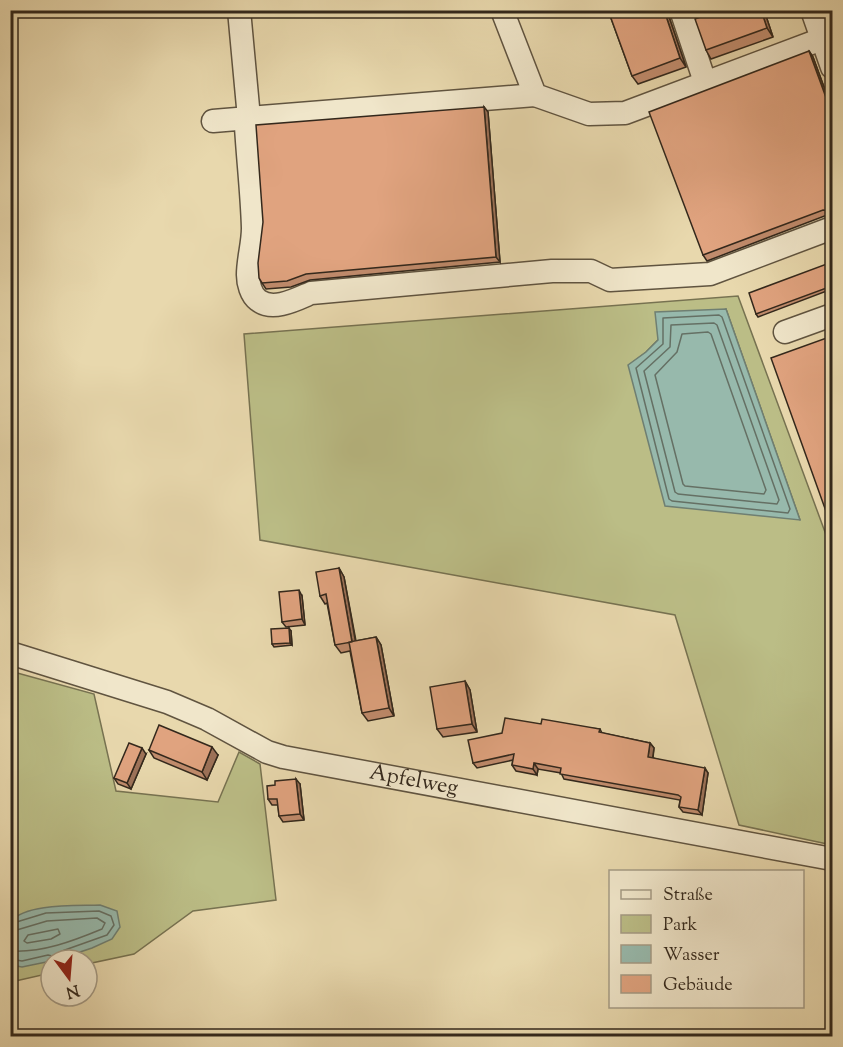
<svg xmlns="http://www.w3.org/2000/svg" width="843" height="1047" viewBox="0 0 843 1047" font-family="'Sorts Mill Goudy',serif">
	<rect width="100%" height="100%" fill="#e8d8ad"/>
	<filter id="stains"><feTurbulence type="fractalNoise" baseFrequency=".00333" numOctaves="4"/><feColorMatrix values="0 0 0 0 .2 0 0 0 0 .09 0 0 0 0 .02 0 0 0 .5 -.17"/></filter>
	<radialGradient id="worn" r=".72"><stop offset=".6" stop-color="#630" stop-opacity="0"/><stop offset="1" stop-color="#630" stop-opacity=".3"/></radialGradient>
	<!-- green -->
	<path fill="#bbbd86" stroke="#777251" stroke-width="1.5" fill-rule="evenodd" d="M738,296L832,551V845L739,825L675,615L260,540L244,334ZM726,309L800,520L629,365L646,352L658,340Z
		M10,671L94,694L116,791L218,802L239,752L260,764L276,900L193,911L134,954L87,964V960H51V973L11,982Z"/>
	<!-- water -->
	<path fill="#97b9ac" stroke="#6f7f72" stroke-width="1.5" d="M726,309L800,520L665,506L628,365L646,352L658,340L655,312Z
		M100,905L117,911L120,927L112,939L92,948L56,960L22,967L11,965V921C27,903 76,906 100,905Z"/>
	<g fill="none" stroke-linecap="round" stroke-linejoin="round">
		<!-- shore -->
		<path stroke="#657064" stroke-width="1.5" d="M719,315L722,317L790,509L788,513L672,501L669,499L636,368L663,344V318Z
			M714,323L717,325L779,500L777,504L678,494L675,492L644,371L670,347L671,325Z
			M708,332L711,334L766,490L764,494L685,486L683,484L655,375L677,352L682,334Z
			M10,924L46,913L99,911L111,916L114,925L107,935L62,951L56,957L48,955L22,961L10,959
			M58,929L60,934L51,939L27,943L24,941L28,935Z
			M10,932L47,921L97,918L105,923L102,929C73,941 42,953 10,951"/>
		<!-- minor casing -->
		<g stroke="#605440" stroke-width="25">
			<g id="minor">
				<path d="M239,10L249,118L535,95"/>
				<path d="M502,10L535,95L589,114L625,113L822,39"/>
				<path d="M681,10L705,82"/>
				<path d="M812,10L832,67"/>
				<path d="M213,121L249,118L246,126C248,160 252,194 253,228C253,244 248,259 248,275C248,283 251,295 258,300C273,312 297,299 311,293L552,271H591L610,280L710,274L832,228"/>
				<path d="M785,332L832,315"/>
				<path id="s1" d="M10,653L167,702L207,719L267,752L283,757L832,859"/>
			</g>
		</g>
		<!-- minor -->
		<use href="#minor" stroke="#f0e6ca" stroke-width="22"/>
	</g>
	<!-- wall -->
	<path fill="#c18c6d" stroke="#33281c" stroke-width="1.5" d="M608,10H668V14L686,67L638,84L632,76Z
		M720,10H764L773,37L711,59L706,50Z
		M809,51L813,57L832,109V216L827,215L707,261L703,255Z
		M484,107L488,112L500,262L310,280L291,287L266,289L262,283Z
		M832,262V289L758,317L756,314Z
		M339,568L344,577L356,641L376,637L381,645L394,716L368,721L362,713L350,651L341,653L335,645L327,603L325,604L320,596Z
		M302,596L305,625L286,627L282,622Z
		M291,631L292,645L274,647L272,644Z
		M465,681L470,690L477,732L443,737L437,729Z
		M541,724L600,729L602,733L650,743L654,748L653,758L708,773L702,815L683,812L679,807L680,800L564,779L561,773L538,769L537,775L516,771L512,765L513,760L477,768L473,763Z
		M149,750L218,755L207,780L154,758Z
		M146,754L131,789L118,784L114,778Z
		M300,784L304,820L283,822L279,816L278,805H272L268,799Z"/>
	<!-- shaded-wall -->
	<path fill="#9d7259" stroke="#33281c" stroke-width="1.5" d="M664,10H668V14L686,67L680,58Z
		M761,10H764L773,37L767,28Z
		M809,51L813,57L832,109V114Z
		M484,107L488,112L500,262L496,257Z
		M339,568L344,577L357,650L352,642Z
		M299,590L302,596L305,625L302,619Z
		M289,628L291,631L292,645L290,643Z
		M376,637L381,645L394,716L389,708Z
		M465,681L470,690L477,732L472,724Z
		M650,743L654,748L652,762L648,757Z
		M212,747L218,755L207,780L202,772Z
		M142,748L146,754L131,789L127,783Z
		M534,763L538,769L537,775L533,769Z
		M705,768L708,773L702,815L698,810Z
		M296,779L300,784L304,820L300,814Z"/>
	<!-- building -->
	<path fill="#e0a37f" stroke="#33281c" stroke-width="1.5" d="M608,10H664L680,58L632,76Z
		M720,10H761L767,28L706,50L695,19Z
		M809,51L832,114V211L823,210L703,255L649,112Z
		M484,107L496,257L306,274L287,281L262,283L259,278L258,263L263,222L256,125Z
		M832,262V286L756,314L749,293Z
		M832,336V528L771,358Z
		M339,568L352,642L335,645L326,594L320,596L316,572Z
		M299,590L302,619L282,622L279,592Z
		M289,628L290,643L272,644L271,629Z
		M376,637L389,708L362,713L349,642Z
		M465,681L472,724L437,729L430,687Z
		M505,718L541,724L542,719L600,729L599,732L650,743L648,757L705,768L698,810L679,807L681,797L678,795L560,774L561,768L534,763L533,769L512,765L514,754L473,763L468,740L502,733Z
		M159,725L212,747L202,772L149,750Z
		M129,743L142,748L127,783L114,778Z
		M296,779L300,814L279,816L277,799H268L267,786L275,785V781Z"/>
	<g text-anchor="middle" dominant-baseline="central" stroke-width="6" stroke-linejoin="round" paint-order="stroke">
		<!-- street labels -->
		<g font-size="22" fill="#33281c" stroke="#f0e6ca">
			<text stroke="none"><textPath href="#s1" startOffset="426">Apfelweg</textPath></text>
		</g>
	</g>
	<!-- margin -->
	<rect width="843" height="1047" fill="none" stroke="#e8d8ad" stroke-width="36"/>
	<rect x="12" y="12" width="819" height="1023" fill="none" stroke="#33281c" stroke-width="3"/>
	<rect x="18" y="18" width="807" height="1011" fill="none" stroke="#33281c" stroke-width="1.5"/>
	<!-- legend -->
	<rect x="609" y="870" width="195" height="138" fill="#f0e6ca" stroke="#a49a84" stroke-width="1.5"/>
	<rect x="621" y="890" width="30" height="9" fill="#f0e6ca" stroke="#a49a84" stroke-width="1.5"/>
	<text x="663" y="900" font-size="18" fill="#33281c">Straße</text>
	<rect x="621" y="915" width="30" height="18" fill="#bbbd86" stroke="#a49a84" stroke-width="1.5"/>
	<text x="663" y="930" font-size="18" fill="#33281c">Park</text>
	<rect x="621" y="945" width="30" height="18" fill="#97b9ac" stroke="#a49a84" stroke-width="1.5"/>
	<text x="663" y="960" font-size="18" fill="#33281c">Wasser</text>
	<rect x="621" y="975" width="30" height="18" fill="#e0a37f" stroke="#a49a84" stroke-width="1.5"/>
	<text x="663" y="990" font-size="18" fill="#33281c">Gebäude</text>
	<!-- north arrow -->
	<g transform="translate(69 978) rotate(164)"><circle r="28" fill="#f0e6ca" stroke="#a49a84" stroke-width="1.5"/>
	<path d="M0-4.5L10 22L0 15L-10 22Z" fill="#8f2418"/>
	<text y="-9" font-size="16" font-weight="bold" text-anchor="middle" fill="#33281c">N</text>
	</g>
	<rect width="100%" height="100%" filter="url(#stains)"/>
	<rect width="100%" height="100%" fill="url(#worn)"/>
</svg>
